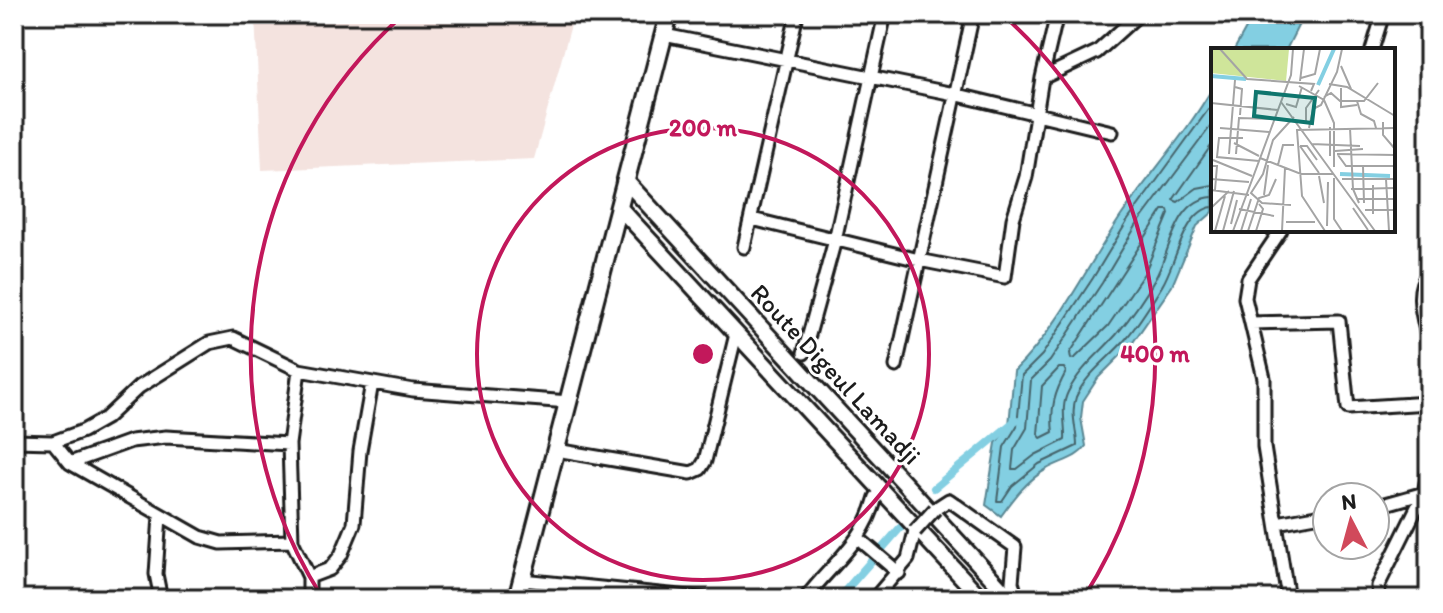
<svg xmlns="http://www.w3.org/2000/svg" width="1443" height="613" viewBox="0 0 1443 613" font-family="Itim,sans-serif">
	<rect width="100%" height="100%" fill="#fff"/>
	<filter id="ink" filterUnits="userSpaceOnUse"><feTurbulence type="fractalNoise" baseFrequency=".0125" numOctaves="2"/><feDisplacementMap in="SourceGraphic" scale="16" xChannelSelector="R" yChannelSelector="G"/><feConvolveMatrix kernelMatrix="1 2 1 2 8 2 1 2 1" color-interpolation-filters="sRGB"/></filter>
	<g filter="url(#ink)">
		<!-- built -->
		<path fill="#f4e3df" d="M255,14H574L534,159L262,170Z"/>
		<!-- water -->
		<path fill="#83cfe2" stroke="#5a8793" stroke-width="2" d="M1254,14H1304L1286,50H1234Z
			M1213,87V212L1197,226L1172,286L1131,345L1098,378L1083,401L1081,418L1086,446C1077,459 1060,461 1047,469C1027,480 1014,498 1001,516L986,505L996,443L1009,425L1014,371C1059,327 1086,268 1121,216C1151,172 1187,133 1213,87Z"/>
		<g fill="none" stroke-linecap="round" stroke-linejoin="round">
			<!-- shore -->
			<path stroke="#45646b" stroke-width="2" d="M1213,103L1128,220L1093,278L1042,355L1022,375L1017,426L1004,447L997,501H1002L1012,486L1039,464L1077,446C1077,430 1070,414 1076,397C1086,374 1108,359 1124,341C1138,325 1151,304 1162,286C1176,264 1184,210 1213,207
				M1213,123L1136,226L1102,283L1050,361L1031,380L1027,428L1014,450L1012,469H1017L1035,455L1065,440C1066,424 1060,408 1068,392C1080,368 1099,354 1116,335C1130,318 1145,297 1155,279C1170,253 1175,199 1213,197
				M1213,143L1173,200L1178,202L1197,188L1213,185
				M1163,210H1168L1169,214L1145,272L1108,326L1075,358L1071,359L1070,353Z
				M1059,368H1064L1066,372C1055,392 1050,408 1053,432L1041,438L1038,434L1042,386Z"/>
			<!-- canal -->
			<path stroke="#83cfe2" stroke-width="8" d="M934,488L1016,420
				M838,599L900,528"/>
			<!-- minor casing -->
			<g stroke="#1c1c1c" stroke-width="17">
				<path id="minor" d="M664,35L954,94L1112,132
					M1372,50L1383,14
					M1042,78L1097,52L1139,14
					M752,219L919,260L1005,277L1013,219L1026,177L1042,78L1057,14
					M1281,230L1248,279L1245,298L1264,378V447L1288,599
					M744,247L797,14
					M1429,273C1412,291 1425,322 1429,344
					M1251,323L1339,321L1348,408L1429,403
					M804,353L835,240L885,14
					M896,366L973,14
					M299,370L289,444L292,541L309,577
					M14,441L53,442L83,431L106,418L139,387L209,343L233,338L299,370L413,390L569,402
					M53,442L70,463L200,537L221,543L292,541
					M556,450L691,473L700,469L705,461L736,334
					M70,463L131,441L166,437L289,444
					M1375,507L1428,492
					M935,509L949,500L1015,547L1012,582L1017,599
					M160,516L156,574L161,599
					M1277,523L1327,514
					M858,538L899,573
					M522,580L709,599
					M309,599V577L330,569L341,555L354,524L360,451L372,383
					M805,599C832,563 864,543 876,497
					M874,599L908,559L915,531
					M1379,599L1378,586L1424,493L1429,467"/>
			</g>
			<!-- major casing -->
			<g stroke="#1c1c1c" stroke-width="20">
				<path id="major" d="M626,181L1011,599
					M619,207L982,599"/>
			</g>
			<!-- highway casing -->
			<g stroke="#1c1c1c" stroke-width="22">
				<path id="highway" d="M517,599L669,14"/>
			</g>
			<!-- minor -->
			<use href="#minor" stroke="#fff" stroke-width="11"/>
			<!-- major -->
			<use href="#major" stroke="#fff" stroke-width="14"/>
			<!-- highway -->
			<use href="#highway" stroke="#fff" stroke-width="16"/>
			<!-- minor-bridge casing -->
			<g stroke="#1c1c1c" stroke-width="17" stroke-linecap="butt">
				<path id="minor-bridge" d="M915,531L935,509"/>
			</g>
			<!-- minor-bridge -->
			<use href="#minor-bridge" stroke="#fff" stroke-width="11"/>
		</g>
	</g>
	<!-- distance rings -->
	<g fill="none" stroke="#c2185b" stroke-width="4">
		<circle cx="703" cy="354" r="226"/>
		<path d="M322 597A452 452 0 0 1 403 15M1003 15A452 452 0 0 1 1084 597"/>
	</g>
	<g text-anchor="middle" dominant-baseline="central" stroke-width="6" stroke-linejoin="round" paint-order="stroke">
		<!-- street labels -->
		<g font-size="26" fill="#1c1c1c" stroke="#fff">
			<text transform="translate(836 374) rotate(47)">Route Digeul Lamadji</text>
		</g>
	</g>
	<!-- overview -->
	<g transform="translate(1211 48)">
		<rect width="184" height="184" fill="#fff"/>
		<path d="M0,1H78L75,33L0,25Z" fill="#cfe59a"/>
		<path fill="none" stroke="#83cfe2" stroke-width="4" d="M0,28L35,31M107,37L123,1M129,126L179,128"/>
		<path fill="none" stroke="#a4a4a4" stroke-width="2" d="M9,1L36,31L103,36L100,43M130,18L140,41M90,30L104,26L109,1M89,33L93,1M118,36L136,39L184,68M88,38L113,52L123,75V119M24,39L31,41L29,67M130,40V59L146,57M113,49L120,45L129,53H153L167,35M146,53L150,66L163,73L165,80M70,54L164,183M0,55L67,62M75,56L85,59L91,39M172,74V87L184,101M95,76V60L108,42M9,80L58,84M98,80L102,61L110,57L126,24L131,1M139,80L142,141L148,155M32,90H8L6,109L48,113M23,95L48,108M101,96L149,98M89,98L108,125M89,98H96L106,112M124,103L152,101M18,106L24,32M25,106L28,70L64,71M126,106L184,107M127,107L135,118H184M119,108V79M49,110L90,126H123M2,112L41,128M67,117L72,97H83M0,118H6L4,142M152,118L153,155M108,128L113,155M123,130V171L131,183M0,131L38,134M131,131H184M175,131L178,183M162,137V166M140,141L184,140M0,142L38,147M53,147L57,117M146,151H184M80,157L51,155L40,145L52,126L62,92L83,69M0,160L18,143M142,160L157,182M28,161L63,168M154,162H184M75,174H104M20,176L26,152M116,178L117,134M4,183L14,148M12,183L23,143M22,183L80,27L82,1M30,183L40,151M37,183L48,150L58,147L65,131M45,183L52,161L48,156M71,183L74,120M114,183L91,148L86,82L184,80"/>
		<path fill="#0f766e" fill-opacity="0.15" stroke="#0f766e" stroke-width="4" d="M45,44L104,50L101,75L43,68Z"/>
		<rect width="184" height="184" fill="none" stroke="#1c1c1c" stroke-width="4"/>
	</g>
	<circle cx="703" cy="354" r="12" fill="#c2185b" stroke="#fff" stroke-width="4"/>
	<g font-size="24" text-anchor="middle" font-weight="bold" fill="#c2185b" stroke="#fff" stroke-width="6" stroke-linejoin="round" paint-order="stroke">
		<text x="703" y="136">200 m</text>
		<text x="1155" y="362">400 m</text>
	</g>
	<!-- margin -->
	<rect width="1443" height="613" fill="none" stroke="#fff" stroke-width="48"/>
	<rect x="24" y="24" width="1395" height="565" fill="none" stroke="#1c1c1c" stroke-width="3" filter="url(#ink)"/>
	<!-- north arrow -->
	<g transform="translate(1351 521) rotate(354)"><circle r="38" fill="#ffffff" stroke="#a4a4a4" stroke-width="2"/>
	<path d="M0-6L14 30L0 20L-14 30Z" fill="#d1495b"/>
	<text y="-12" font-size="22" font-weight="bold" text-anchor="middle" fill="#1c1c1c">N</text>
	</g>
</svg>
